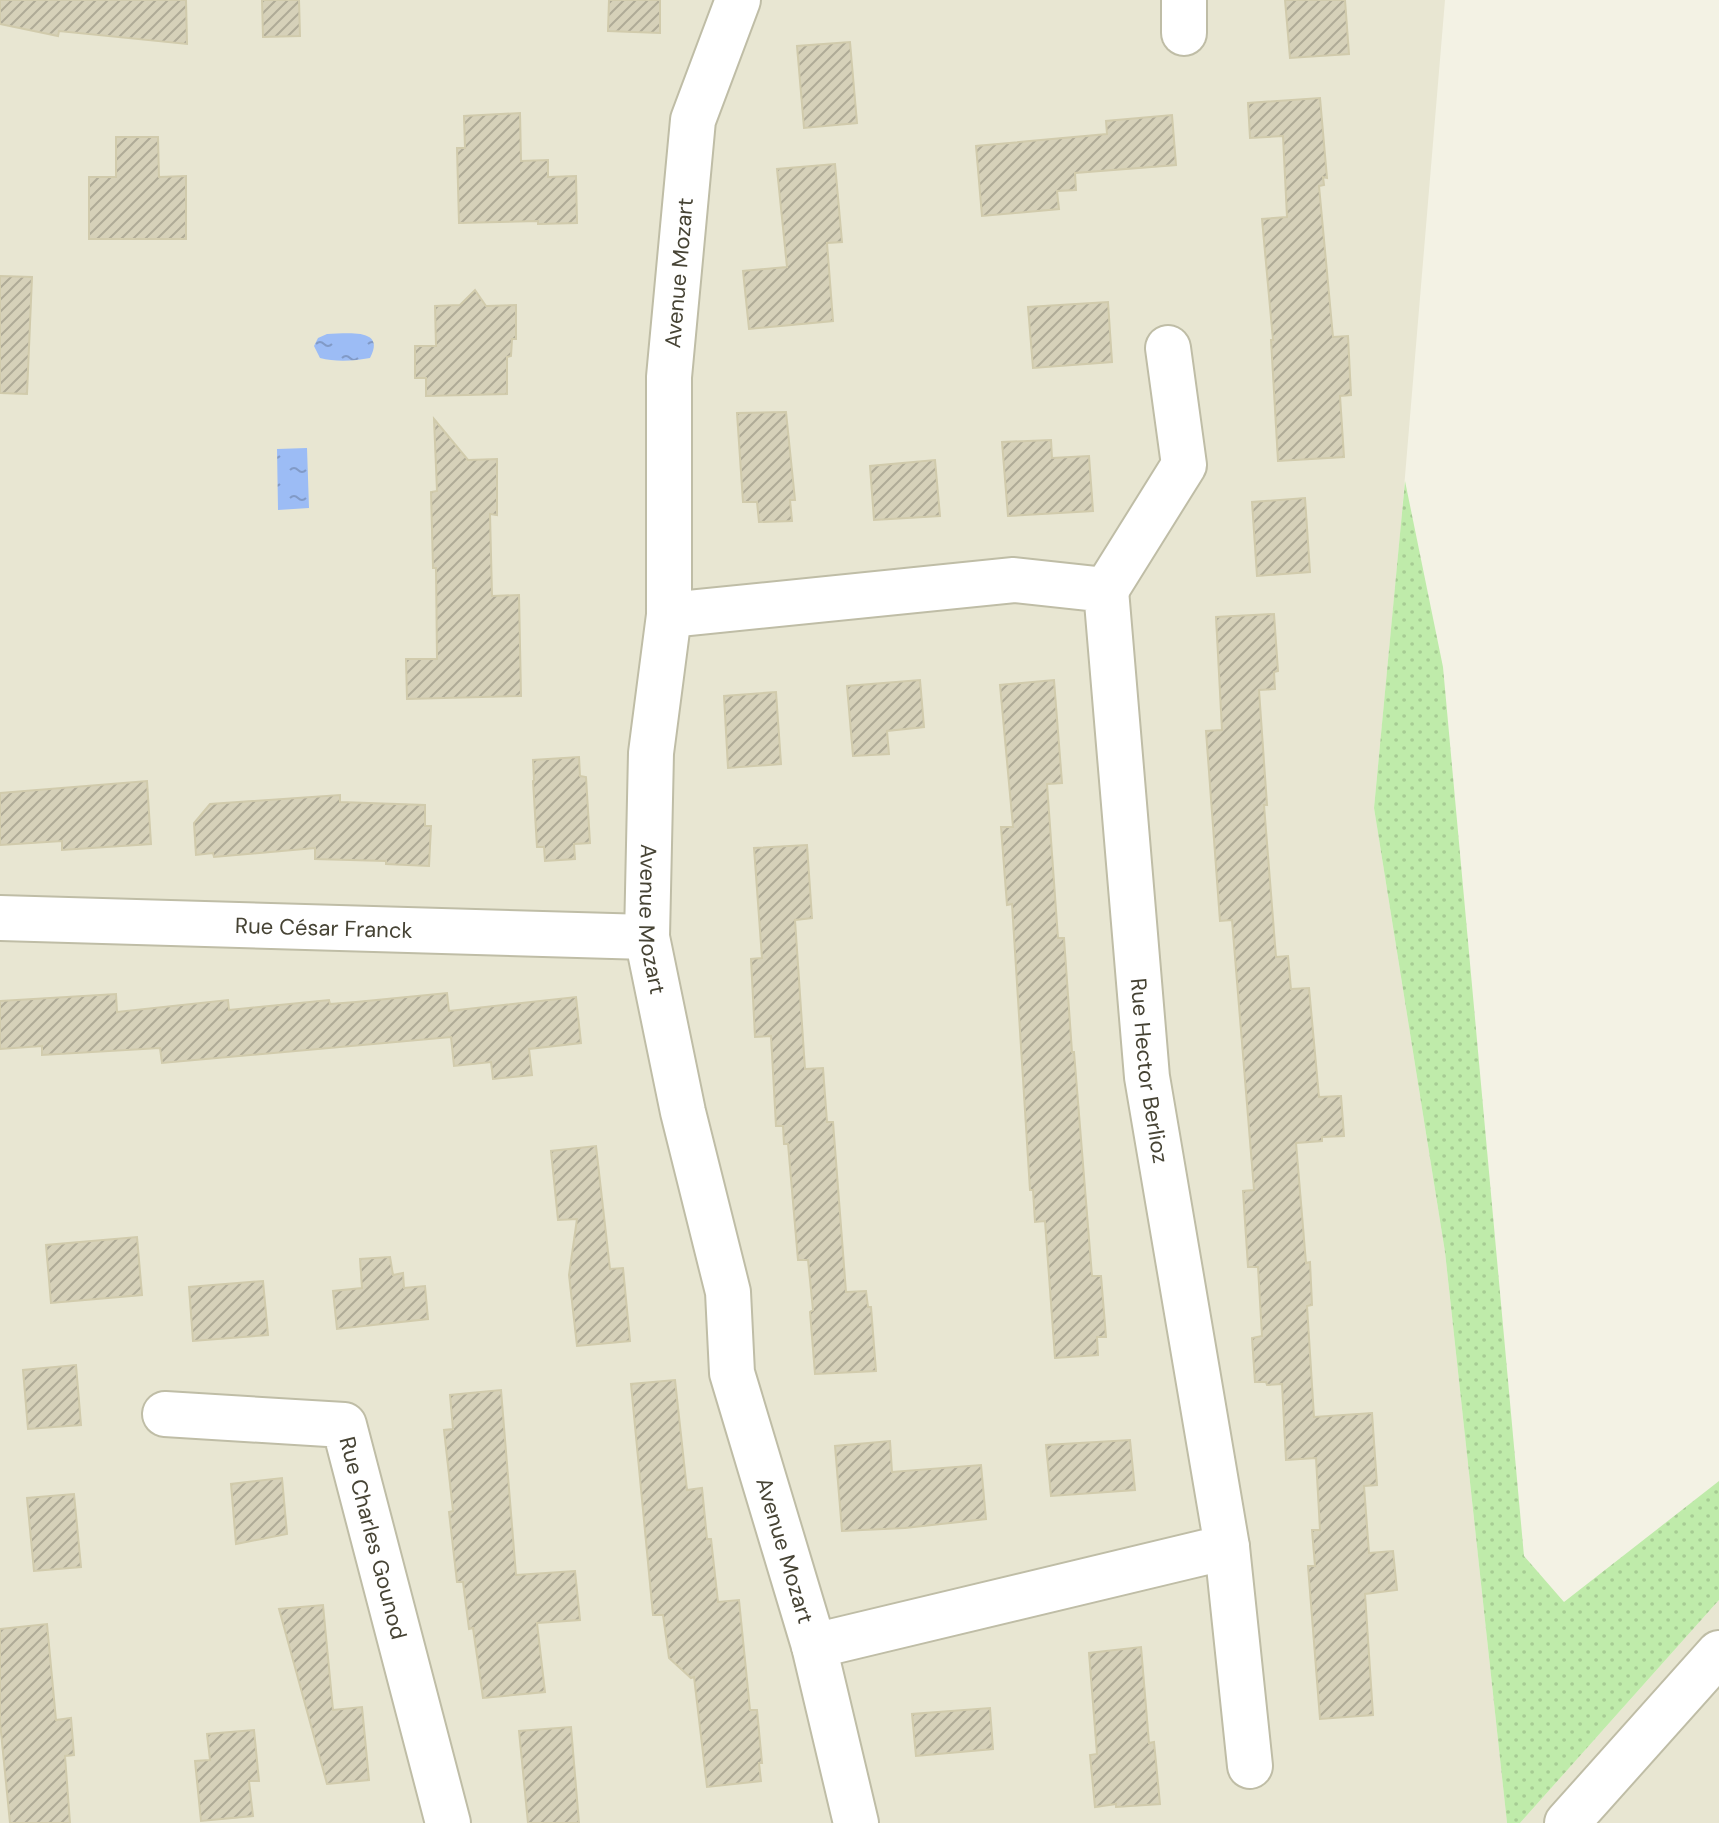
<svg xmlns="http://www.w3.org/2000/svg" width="1719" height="1823" viewBox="0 0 1719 1823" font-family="'DM Sans',sans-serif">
	<defs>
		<pattern id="grass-dots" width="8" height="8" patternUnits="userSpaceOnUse" patternTransform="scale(2)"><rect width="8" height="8" fill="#bfebaa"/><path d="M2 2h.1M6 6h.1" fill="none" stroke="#a6cb93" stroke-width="1.8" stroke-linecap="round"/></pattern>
		<pattern id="water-ripples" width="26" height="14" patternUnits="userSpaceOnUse" patternTransform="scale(2)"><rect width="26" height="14" fill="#9cbcf5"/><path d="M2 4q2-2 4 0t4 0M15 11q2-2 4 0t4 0" fill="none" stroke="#819ac7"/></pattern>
		<pattern id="building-hatch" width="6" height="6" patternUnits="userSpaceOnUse" patternTransform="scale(2)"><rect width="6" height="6" fill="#d6d1b9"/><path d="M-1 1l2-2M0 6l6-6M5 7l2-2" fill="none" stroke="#afab97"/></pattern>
	</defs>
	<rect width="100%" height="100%" fill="#f3f2e4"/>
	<!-- residential -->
	<path fill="#e8e6d2" d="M0,0H1445L1401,524L1374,808L1445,1252L1507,1823H0Z
		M1719,1600V1823H1520Z"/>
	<!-- grass -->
	<path fill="url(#grass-dots)" d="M1405,481L1443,667L1524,1556L1564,1602L1719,1481V1600L1520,1823H1507L1445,1252L1374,808Z"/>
	<!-- water -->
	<path fill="url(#water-ripples)" d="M327,334C345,334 387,327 370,358C354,361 335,362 320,358L314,346L318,338Z
		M307,448L309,508L278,510L277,449Z"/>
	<!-- building -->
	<path fill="url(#building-hatch)" stroke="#d1cbac" stroke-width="2" d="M0,0H186L187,44L59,31L58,36L0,24Z
		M262,0H299L300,36L263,37Z
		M609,0H660V33L608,31Z
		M1285,0H1345L1349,54L1290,58Z
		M850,42L857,123L804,128L797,46Z
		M1320,98L1327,178L1323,177L1324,185L1319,186L1333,337L1348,336L1351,395L1340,396L1344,457L1278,461L1271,340H1273L1262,219L1287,217L1283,136L1250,138L1248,103Z
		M520,113L521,161L548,160V177L576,176L577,223L538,224V221L459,223L457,148H465L464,116Z
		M1172,115L1176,165L1075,173L1076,190L1057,191L1059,209L982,216L976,146L1107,134L1106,121Z
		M116,137H158L159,177L186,176V239H89V177H116Z
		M835,164L842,242L827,243L833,321L749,329L743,271L787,267L777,169Z
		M0,276L32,277L27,394L0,393Z
		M475,290L486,306L516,305V339H512L511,356L507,357V394L426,396V378H415V346H436L435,306L460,305Z
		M1108,302L1112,362L1033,368L1028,307Z
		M786,412L795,500H790L792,521L759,522L757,502H743L737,413Z
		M434,419L468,460L497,459V515L490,514L492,596L519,595L521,696L407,699L406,659H437L436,568H433L431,492L437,491Z
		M1051,440L1052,458L1089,456L1093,511L1008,516L1002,442Z
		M935,460L940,516L874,520L870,466Z
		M1305,498L1310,572L1257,576L1252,502Z
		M1274,614L1278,671L1274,672L1275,689L1259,690L1267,805H1264L1276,957L1288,956L1291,989L1309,988L1319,1097L1341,1096L1344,1136L1322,1137V1141L1296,1143L1306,1263L1310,1262L1312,1305L1307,1306L1314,1417L1372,1413L1377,1485L1364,1486L1369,1553L1393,1551L1397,1590L1365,1594L1373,1715L1320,1719L1308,1566H1315L1312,1530H1320L1316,1458L1286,1460L1282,1384L1267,1385L1266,1382H1255L1252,1338L1262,1336L1258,1267H1248L1243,1191L1254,1190L1232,920L1220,921L1206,731L1222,730L1216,617Z
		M920,680L924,727L887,731L889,754L853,756L847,686Z
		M1054,680L1062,783L1047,784L1058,938H1064L1072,1052H1074L1092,1276H1101L1106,1337H1097L1098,1355L1055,1358L1045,1221L1035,1222L1033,1190H1030L1012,904L1007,905L1001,827H1013L1000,685Z
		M776,692L781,764L728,768L724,696Z
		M579,757L580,776L586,777L590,843L574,844L575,859L545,861L544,847H537L533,781L534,780L533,760Z
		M147,781L151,844L62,850V841L0,845V793Z
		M340,795V802L425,805V826H431L429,866L386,864V861L315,859V848L214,857L213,853L196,855L194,823L210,804Z
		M807,845L812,918L795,920L805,1069L823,1068L827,1122H833L846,1292L866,1291L868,1307H871L876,1371L815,1374L810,1312L813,1310L808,1260H798L788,1144H784L783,1126H776L771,1036L755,1037L751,959L762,958L754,848Z
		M447,993L449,1011L576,997L581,1043L529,1049L532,1075L493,1079L491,1062L454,1066L451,1037L162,1063L160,1048L42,1055V1046L0,1049V1001L116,994L117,1012L228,1000L229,1010L329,1000L330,1004L356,1002Z
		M596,1146L610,1269L623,1268L630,1341L577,1346L569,1275L577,1219L558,1220L551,1151Z
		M137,1237L142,1295L51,1303L46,1245Z
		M390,1257L393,1275L403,1273L404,1288L425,1286L428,1319L337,1329L333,1291L362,1288L360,1259Z
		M263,1281L268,1335L193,1341L189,1287Z
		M76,1365L81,1425L28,1429L23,1370Z
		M675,1380L687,1490L702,1488L707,1539H711L718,1602L739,1600L750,1710H757L762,1763H759L761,1781L707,1787L694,1677L691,1678L669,1658L663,1615H653L631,1384Z
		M501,1390L516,1575L575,1571L580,1620L537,1623L545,1692L483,1698L473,1628L469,1629L463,1582H457L449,1512L453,1511L444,1430L453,1429L450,1395Z
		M1130,1440L1135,1490L1051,1496L1046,1445Z
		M890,1441L892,1472L981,1465L986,1519L905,1528L842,1531L835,1446Z
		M282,1478L287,1534L236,1544L231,1484Z
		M74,1494L81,1567L34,1571L27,1498Z
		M323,1605L333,1710L362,1707L369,1780L327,1784L279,1609Z
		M47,1624L56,1720L71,1718L74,1755L65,1756L70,1823H10L0,1722V1629Z
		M1141,1647L1149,1743L1154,1742L1160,1804L1116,1807V1804L1095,1807L1090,1755L1097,1754L1089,1653Z
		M990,1708L993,1749L916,1756L912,1714Z
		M571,1727L579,1823H528L519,1731Z
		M254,1730L259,1781H249L253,1816L201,1821L195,1761L210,1760L207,1734Z"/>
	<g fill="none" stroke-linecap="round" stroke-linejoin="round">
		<!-- minor casing -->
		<g stroke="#bfbda6" stroke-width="48">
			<g id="minor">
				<path id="s1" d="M738,0L693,120L669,377V615L651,753L647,937L683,1112L728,1292L732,1373L814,1646L856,1823"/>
				<path d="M1184,0V33"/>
				<path d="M1106,590L1184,465L1168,348"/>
				<path id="s2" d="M669,615L1014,580L1106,590L1147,1077L1227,1547L814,1646"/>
				<path id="s3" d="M0,918L647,937"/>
				<path id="s4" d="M165,1414L344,1425L448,1823"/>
				<path d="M1227,1547L1250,1766"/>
				<path d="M1567,1823L1719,1653"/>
			</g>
		</g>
		<!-- minor -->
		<use href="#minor" stroke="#fff" stroke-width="44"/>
	</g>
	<g text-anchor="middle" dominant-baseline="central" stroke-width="7" stroke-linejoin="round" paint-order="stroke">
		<!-- street labels -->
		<g font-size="22" fill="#464334" stroke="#fff">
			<text transform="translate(679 273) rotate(-85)">Avenue Mozart</text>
			<text stroke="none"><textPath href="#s1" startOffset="930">Avenue Mozart</textPath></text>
			<text stroke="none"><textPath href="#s3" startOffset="324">Rue César Franck</textPath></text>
			<text stroke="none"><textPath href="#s2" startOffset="922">Rue Hector Berlioz</textPath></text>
			<text stroke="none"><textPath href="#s4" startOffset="296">Rue Charles Gounod</textPath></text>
			<text stroke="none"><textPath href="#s1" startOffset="1578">Avenue Mozart</textPath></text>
		</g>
	</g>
</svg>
